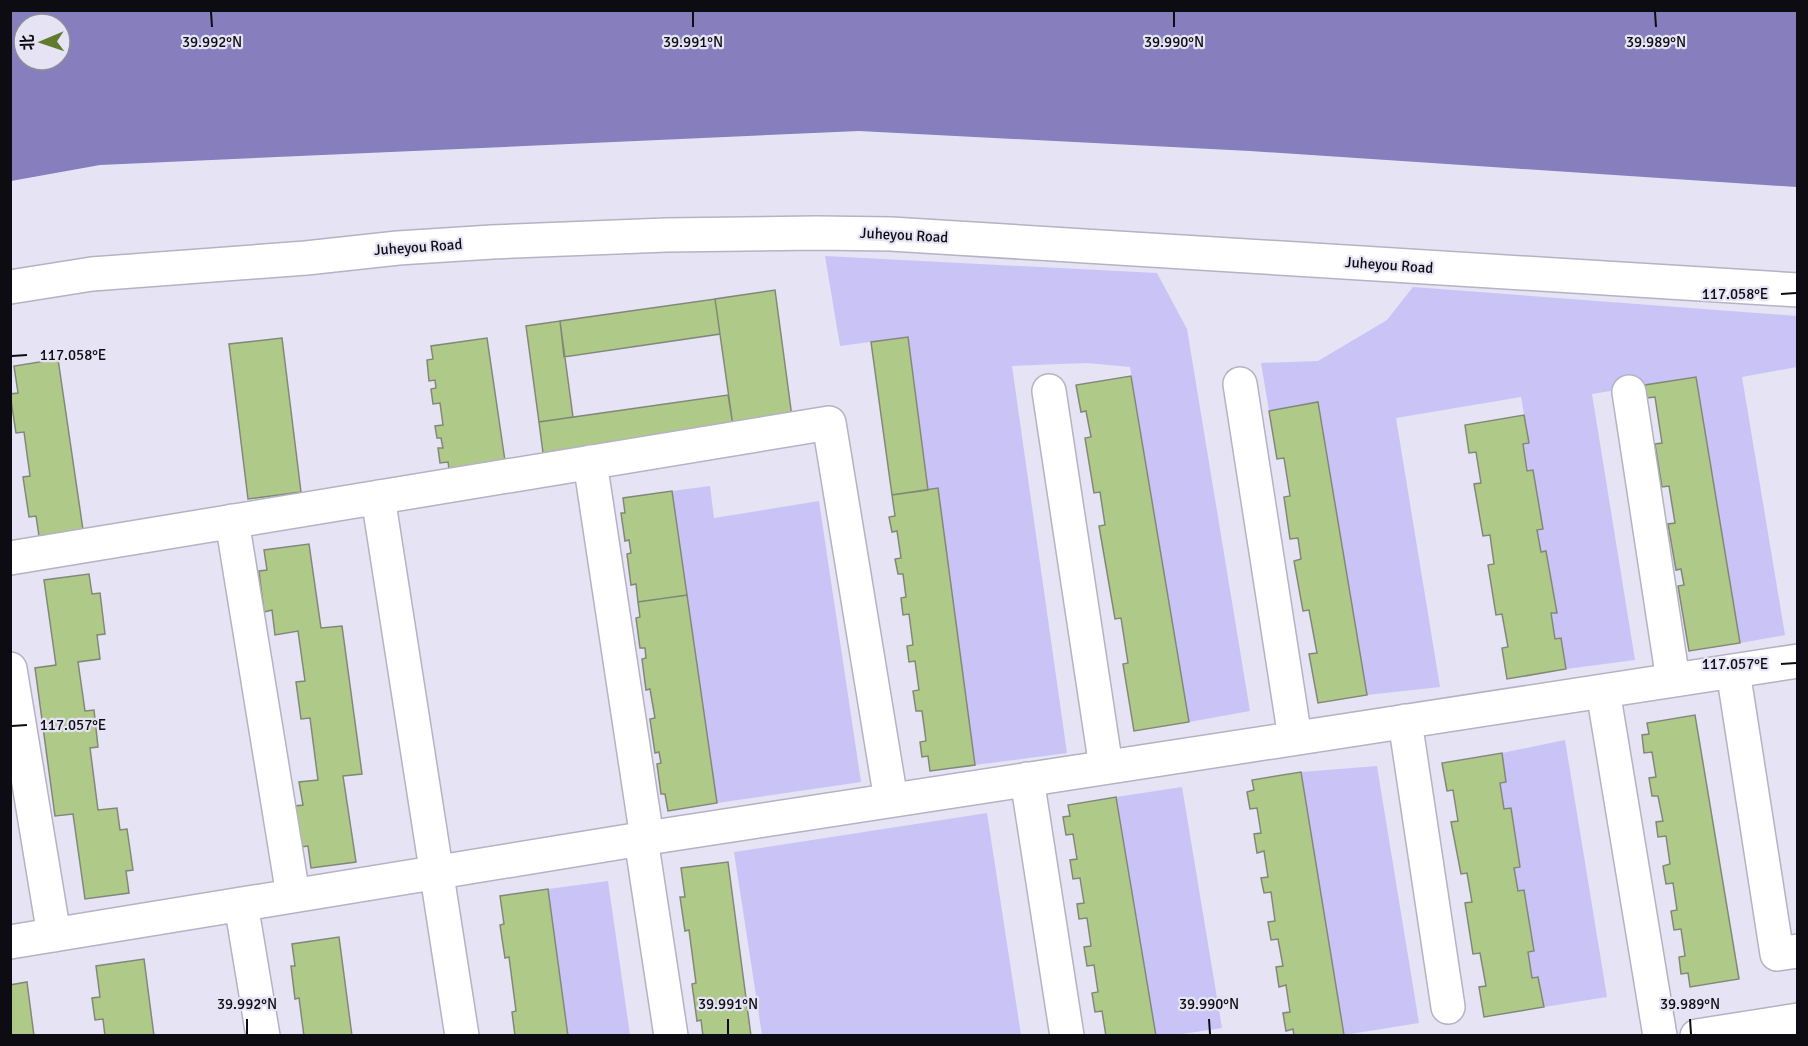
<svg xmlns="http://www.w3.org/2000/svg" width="1808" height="1046" viewBox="0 0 1808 1046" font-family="Signika,'Noto Sans SC',sans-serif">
	<rect width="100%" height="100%" fill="#e5e3f4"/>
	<!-- green -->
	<path fill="#cac4f6" d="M825,256L1157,273L1187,329L1250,711L1189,722L1130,367L1087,363L1012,366L1067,753L975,765L938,489L928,490L908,337L840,346Z
		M1413,287L1797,316V367L1742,377L1785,635L1740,643L1695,377L1592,394L1635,660L1566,669L1555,639L1551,613L1557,612L1547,552H1541L1537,530L1543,529L1533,470L1527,471L1523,444L1529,443L1521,397L1396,418L1440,687L1367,695L1318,403L1269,411L1261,363L1318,361L1387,320Z
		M710,486L714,518L819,501L861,782L717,803L672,491Z
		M1565,740L1607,997L1544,1007L1538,977L1532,978L1528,952L1534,950L1524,890L1518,891L1514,868L1520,867L1511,809H1504L1500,783L1502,753Z
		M1377,766L1419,1023L1344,1035L1301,772Z
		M1182,787L1222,1028L1176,1035H1156L1116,797Z
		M987,813L1021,1035H762L734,852Z
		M608,881L630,1035H568L548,889Z"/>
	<!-- water -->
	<path fill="#877ebd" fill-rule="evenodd" d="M11,10L1797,11V187L1250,151L859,131L100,165L11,181ZM24,24H60V60H24Z"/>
	<!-- building -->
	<path fill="#afca88" stroke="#828879" stroke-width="1.5" d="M775,290L792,417L733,426L715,299Z
		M715,299L720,334L564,357L560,321Z
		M560,321L573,417L539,422L526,326Z
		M908,337L928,490L892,495L871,342Z
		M282,338L301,492L248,499L229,344Z
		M487,338L505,461L449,469L448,462L440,463L438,448H443L441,438H437L435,426L443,425L440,403L433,404L431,389L436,388L435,380L429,381L427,360L433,359L431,346Z
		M58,359L83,530L39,536L36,516L29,517L23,477L30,476L24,432L16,433L10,394L18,393L14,366Z
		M1131,376L1189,722L1134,731L1123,664L1128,663L1121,618L1115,619L1099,526L1105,525L1100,492L1094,493L1085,438L1091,437L1086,411L1081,412L1076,385Z
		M1696,377L1740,643L1689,651L1678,586L1684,585L1681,569L1676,570L1668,524L1675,523L1669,486L1662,487L1655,444L1662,443L1655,397L1647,398L1645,385Z
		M728,395L733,426L543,453L539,422Z
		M1318,402L1367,695L1318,703L1309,654L1317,653L1309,610L1303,611L1294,561L1301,559L1298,538L1290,539L1284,497L1290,496L1284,458L1277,459L1269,411Z
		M1524,415L1529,443L1523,444L1527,471L1533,470L1543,529L1537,530L1541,552L1546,551L1557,613H1551L1555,639L1561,638L1566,669L1507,679L1502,648L1508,647L1502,614L1496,615L1488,565L1494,564L1490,535L1483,536L1474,484L1481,483L1476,452L1469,453L1465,425Z
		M938,488L975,765L930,771L928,756L922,757L920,742L926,741L922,711H916L913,691L919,690L915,661L909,662L907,646L913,645L909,614L903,615L901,598L906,597L903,574H898L895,559L901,558L897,531L892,532L889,517L895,516L892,495Z
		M672,491L687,595L638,602L636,584L631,585L627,554L631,553L629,540L625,541L621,513H625L623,498Z
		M309,544L321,628L342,626L362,774L343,776L356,862L311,868L308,846L301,847L295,806L303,805L299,782L318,780L310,718L301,719L296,682L305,681L298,631L275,635L272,610L264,612L259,571L267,570L264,550Z
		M89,574L92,594L100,593L105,634L97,635L100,659L78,662L85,711L94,710L98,747L90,748L98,810L117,808L120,830L127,829L133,870L126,871L129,893L85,899L73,814L55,816L35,668L56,665L44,580Z
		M687,595L717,803L668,811L665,794H661L657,764L661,763L659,752L655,753L650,719L655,718L650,689L646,690L642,659L646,658L645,648H640L636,618L640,617L638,602Z
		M1695,715L1739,979L1690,987L1688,973L1681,974L1679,957L1685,956L1681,929L1674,930L1671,911L1677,910L1673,883L1666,884L1663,866L1670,864L1666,836L1658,837L1656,822L1663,821L1658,796H1652L1649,778L1656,777L1652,752L1644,753L1642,735L1649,734L1647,723Z
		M1502,753L1506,782L1500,783L1504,809L1511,808L1520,867L1514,868L1518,891L1524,890L1534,951L1528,952L1532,978L1538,977L1544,1007L1484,1017L1479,987L1486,986L1480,953L1473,954L1465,903L1472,902L1467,873L1461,874L1451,822L1458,821L1453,790L1447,791L1442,763Z
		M1301,772L1344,1035L1342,1036H1294L1293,1029L1286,1031L1283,1013L1290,1012L1286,985L1279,987L1276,967L1283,966L1278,939L1271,940L1268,922L1275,921L1271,892L1264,893L1261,878L1268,877L1264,851L1257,853L1254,834L1261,833L1257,808L1250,809L1247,792L1254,790L1252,780Z
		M1116,797L1156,1036H1106L1102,1011L1095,1012L1092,993L1098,992L1094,965L1087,966L1084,947L1091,946L1087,918L1079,919L1077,904L1084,903L1080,878L1073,879L1070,860L1077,859L1073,834L1066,835L1063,817L1070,816L1068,805Z
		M728,862L751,1036H703L701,1020L697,1021L692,984L696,983L689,930L685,931L680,897H685L681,868Z
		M548,889L568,1036H515L512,1012L516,1011L509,957L505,958L500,925L504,924L500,896Z
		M339,937L352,1036H304L299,998L295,999L291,966H295L292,944Z
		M144,959L154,1036H105L103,1019L95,1020L92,998L100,997L96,966Z
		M27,982L34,1036H10V985Z"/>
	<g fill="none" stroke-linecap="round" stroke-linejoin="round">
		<!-- minor casing -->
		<g stroke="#b4b2c3" stroke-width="36">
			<path id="minor" d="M10,287L92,274L306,258L398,248L492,242L666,235L817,233L891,234L1798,290
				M1240,384L1295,738
				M1049,391L1106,767
				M1629,392L1673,680
				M590,462L647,838
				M378,497L462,1036
				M232,521L293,895
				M10,558L829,423L891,800
				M10,669L54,935
				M1733,671L1777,954L1798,951
				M1603,691L1660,1036
				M1405,721L1448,1007
				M1027,779L1067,1036
				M641,839L671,1036
				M241,904L263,1036
				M10,942L647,838L1798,661
				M1697,1036L1798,1020"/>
		</g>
		<!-- minor -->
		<use href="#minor" stroke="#fff" stroke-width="33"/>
	</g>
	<!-- ticks -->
	<path fill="none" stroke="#0d0c12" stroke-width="2" d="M211,12L212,27M693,12V27M1174,12V27M1655,12L1656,27M1781,294L1796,293M12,356L27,355M1781,664L1796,663M12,726L27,725M247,1019V1034M728,1019V1034M1209,1019L1210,1034M1690,1019L1691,1034"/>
	<g text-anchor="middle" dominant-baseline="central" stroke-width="4.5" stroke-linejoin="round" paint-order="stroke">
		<!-- street labels -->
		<g font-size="15" fill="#0d0c12" stroke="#e5e3f4">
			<text transform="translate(904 235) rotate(3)">Juheyou Road</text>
			<text transform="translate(418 247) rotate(-4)">Juheyou Road</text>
			<text transform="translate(1389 265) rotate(4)">Juheyou Road</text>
		</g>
	</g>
	<g font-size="15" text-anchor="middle" fill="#0d0c12" stroke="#e5e3f4" stroke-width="4.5" stroke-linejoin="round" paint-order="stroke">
		<text x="212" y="47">39.992°N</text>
		<text x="693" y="47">39.991°N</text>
		<text x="1174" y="47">39.990°N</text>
		<text x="1656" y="47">39.989°N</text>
		<text x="1735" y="299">117.058°E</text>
		<text x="73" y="360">117.058°E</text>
		<text x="1735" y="669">117.057°E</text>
		<text x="73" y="730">117.057°E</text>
		<text x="247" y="1009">39.992°N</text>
		<text x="728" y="1009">39.991°N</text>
		<text x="1209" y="1009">39.990°N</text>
		<text x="1690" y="1009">39.989°N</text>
	</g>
	<!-- border -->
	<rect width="1808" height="1046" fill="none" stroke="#0d0c12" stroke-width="24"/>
	<!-- north arrow -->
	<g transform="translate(42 42) rotate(268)"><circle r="28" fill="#e5e3f4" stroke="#8f8d9a" stroke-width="1.5"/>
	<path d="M0-4.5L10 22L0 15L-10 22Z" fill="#607b2f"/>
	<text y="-9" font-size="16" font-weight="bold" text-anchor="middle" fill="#0d0c12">北</text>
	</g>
</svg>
